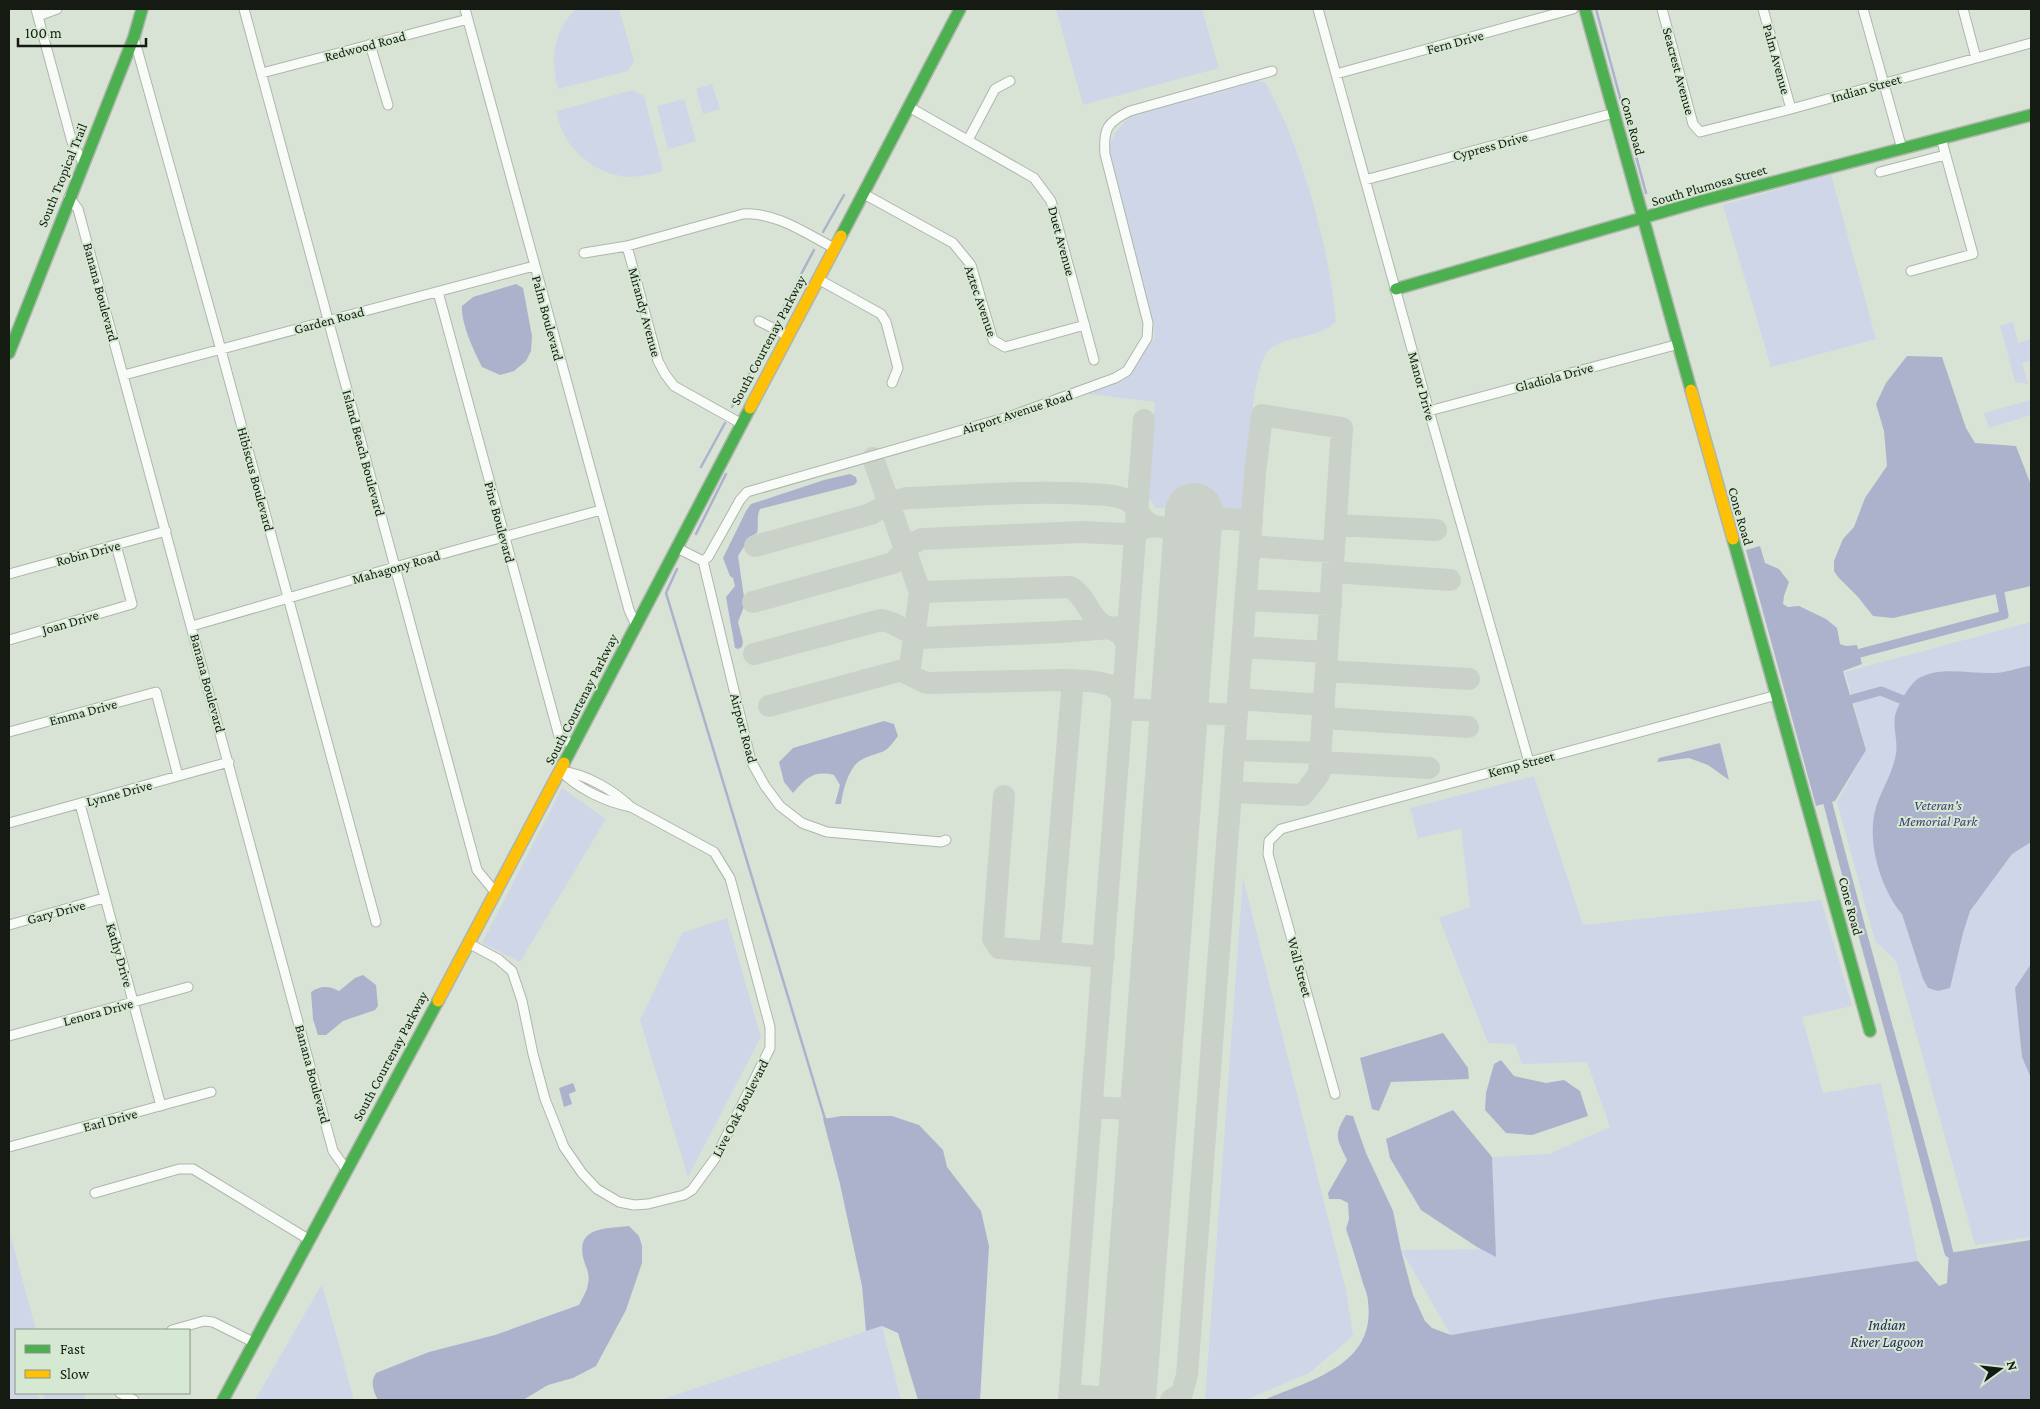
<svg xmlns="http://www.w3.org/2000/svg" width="2040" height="1409" viewBox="0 0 2040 1409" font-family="'Crimson Pro',serif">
	<rect width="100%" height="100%" fill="#d8e3d6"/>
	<!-- green -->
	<path fill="#cfd6e7" d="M576,9H619L634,61L628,71L558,89C550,59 553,31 576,9Z
		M1056,9H1202L1219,68L1083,105Z
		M1256,80L1266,83C1275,102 1285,120 1292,139C1314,198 1330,259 1336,321C1319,340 1287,334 1269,350C1251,366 1247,476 1244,505L1241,509L1234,512L1156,508L1146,494L1155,402L1088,394L1124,379L1154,339V329L1109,147L1115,133L1129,117Z
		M712,84L720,109L703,114L696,89Z
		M633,90L644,96L663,171C650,175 635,178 621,176C589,171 560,143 557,111Z
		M684,99L696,141L668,149L657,106Z
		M1831,174L1876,339L1771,367L1723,205Z
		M2013,322L2018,343L2031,339V361L2022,363L2028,384L2015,382L2000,326Z
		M2031,400V415L1989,428L1984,413Z
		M2031,622V1237L1975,1245L1896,961L1875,941L1837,802L1866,749L1845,672Z
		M1534,776L1583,925L1821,900L1852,1006L1802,1017L1823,1093L1881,1083L1918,1261L1451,1335L1401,1250L1495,1249L1492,1157L1549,1154L1610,1127L1587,1062L1522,1064L1515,1044L1488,1043L1439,918L1470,907L1461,829L1418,838L1410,808Z
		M562,788L606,819L520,962L482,943Z
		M1243,878L1346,1290L1353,1336L1309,1373L1246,1400H1205Z
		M727,918L761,1037L688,1177L640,1020L682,933Z
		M9,1230L36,1330H16V1393H38L40,1400H9Z
		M322,1284L354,1400H255Z
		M882,1326L901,1400H660Z
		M43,1393H83L86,1400H45Z"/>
	<!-- water -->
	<path fill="#acb2cc" d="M516,284L523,288L532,336L531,351L526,361L514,371L500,375L482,367C474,351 461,324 462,306L473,297Z
		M1907,356L1942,357L1966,428L1975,443L2016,446L2031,485V586L1893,618L1873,616L1858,597L1838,577L1834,571V561L1843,539L1854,527L1865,498L1887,466L1884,431L1876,404L1886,383Z
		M850,474L856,477L857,482L854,485L760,509C756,518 759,525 757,533L750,537L738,556L745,604L738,622L743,642L742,647L738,649L735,648L726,597L735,586L733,578L730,576L723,558L746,511L751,504L824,480Z
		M1760,546L1765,563L1779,569L1789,582L1784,596L1783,604L1788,607L1799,606L1826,619L1837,628L1840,644L1846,646L1857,645L1862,664L1843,671L1866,750L1835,801L1816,806L1746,550Z
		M2031,666V842L2012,854L1970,911L1963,933L1950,988L1938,991L1928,988L1923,979L1902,914C1881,889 1867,844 1875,811C1880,791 1892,776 1896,754C1898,742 1893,728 1895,716C1897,706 1910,683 1919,678C1941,666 1970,674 1994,673C2006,673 2019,667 2031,666Z
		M884,721L894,724L898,736C883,757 884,749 863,759C849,765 843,790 841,804H835L840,785L834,775C814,770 806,778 793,793L784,782L779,762L793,748Z
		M1720,743L1729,780L1708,765L1689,758L1657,762L1659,758Z
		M2031,964V1078L2022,1057L2015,988Z
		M363,975L376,985L378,1006L375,1010L343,1021L326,1035H318L313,1019L311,992C321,985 329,986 339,991L355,978Z
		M1443,1033L1468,1068L1469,1079L1391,1082L1379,1111L1372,1109L1360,1058Z
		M1501,1060L1514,1076L1546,1083L1564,1080L1580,1091L1588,1116L1532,1135L1506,1133L1485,1110L1486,1093L1494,1064Z
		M573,1083L576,1091L569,1094L572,1104L564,1107L559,1088Z
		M1453,1110L1492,1157L1496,1257L1477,1247L1421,1210L1390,1158L1386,1139Z
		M1346,1115L1353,1116L1366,1153L1393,1211L1401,1250L1413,1295L1425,1321L1432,1328L1451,1335L1664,1298L1918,1261L1939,1286L1947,1283L1949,1253L2031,1240V1400H1264C1309,1380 1376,1366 1368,1302C1368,1295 1364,1287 1362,1280C1357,1263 1352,1246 1346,1229L1349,1219L1348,1203L1340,1199H1329L1328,1193L1347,1160C1337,1139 1333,1136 1346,1115Z
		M842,1116H892L919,1125L943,1150L947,1167L981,1211L989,1246L980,1400H918L898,1333L882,1326L866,1331L862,1286L840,1184L823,1119Z
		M629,1226L639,1236L642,1246V1263L626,1310L596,1366L573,1378L548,1385L523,1400H378C373,1391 370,1382 376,1373L429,1352L495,1335L579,1305C582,1299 587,1291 588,1284C590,1275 587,1269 584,1261C574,1226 606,1229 629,1226Z"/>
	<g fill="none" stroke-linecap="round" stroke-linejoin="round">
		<!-- stream -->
		<path stroke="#acb2cc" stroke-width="2.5" d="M1596,9L1646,193
			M823,232L844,195
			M782,310L814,250
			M732,407L764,346
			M701,467L725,423
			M696,534L726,474
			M677,569L666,593L825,1119"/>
		<!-- canal -->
		<path stroke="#acb2cc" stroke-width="9" d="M1849,656L2004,615L2000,593
			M1841,702L1881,691L1903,700
			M1825,792C1864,946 1910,1099 1949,1253"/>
		<!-- taxiway -->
		<path stroke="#cad1c9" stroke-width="22" d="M873,458L920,592L909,674
			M1336,525L1436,530
			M1139,526C1160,526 1181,526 1192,547C1193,543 1194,537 1196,532C1205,513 1236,520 1252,521
			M755,546L871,514L889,503L906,498C967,496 1029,490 1090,494C1101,495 1114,494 1124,499C1140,505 1136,518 1154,526
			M1250,546L1334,552
			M1333,572L1450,580
			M920,592L1070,587C1089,596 1092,633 1118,627
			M1246,600L1331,604
			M753,602L893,563L911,544L922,539L1082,532L1123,534L1149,527
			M1242,647L1327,652
			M754,654L881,620C897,622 906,633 921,638L1059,632L1111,628L1122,635L1127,645
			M1326,671L1469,679
			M1238,699L1324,705
			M769,706L899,671L904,672L926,683L1062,680C1076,680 1112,680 1120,693C1122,697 1122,703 1123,709L1237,715
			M1323,718L1468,727
			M1234,750L1320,753
			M1320,762L1429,768
			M1004,796L993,939L999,948L1104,957
			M1050,952L1073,680
			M1092,1107L1149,1110
			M1070,1395L1134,1400
			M1069,1400L1144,420
			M1171,1400L1182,1393L1187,1375L1255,474L1262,415L1342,428L1319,774L1303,795L1231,792"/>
		<!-- runway -->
		<path stroke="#cad1c9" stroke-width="58" d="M1127,1400L1194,512"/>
		<!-- street casing -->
		<g stroke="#aeb6ac" stroke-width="11">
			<path id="street" d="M36,9L72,142L83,163
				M244,9L477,870L495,892
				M465,9L629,610L636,625
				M1318,9L1429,411L1529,762
				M1662,9L1693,124L1700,132L1791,109L2031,43
				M1763,9L1791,109
				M1863,9L1902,149
				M1963,9L1976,58
				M38,16L57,9
				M134,38L221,350L376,922
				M370,44L388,105
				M262,73L468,19
				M1336,74L1573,9
				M909,107L1034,178L1051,201L1094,360
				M968,140L995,89L1010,81
				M1880,172L1945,155
				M1365,180L1614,113
				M864,194L953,243L971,265L993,340L1005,347L1085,325
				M69,197L78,209L333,1151L346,1169
				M627,246L658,361L665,374L674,386L742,424
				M584,253L627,246L743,214C776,212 805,233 834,248
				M1911,271L1973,254L1941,138
				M818,279L881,314L886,322L898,368L892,383
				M438,292L559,736L573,745
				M759,321L788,336
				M124,375L534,266
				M1429,411L1679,344
				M677,548L703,561L751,761L765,786L780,806L802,823L827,832L941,842L946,840
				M703,561L708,557L740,500L747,492L1011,416L1115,378L1127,371L1147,338L1148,323L1105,154C1103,129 1107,122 1130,111L1272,71
				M9,574L166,531
				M192,626L395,567L601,510
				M9,640L132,604L116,545
				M9,732L156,692L178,776
				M561,771C578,789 606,802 631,807
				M80,804L161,1106
				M9,823L229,762
				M9,925L104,898
				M468,943L498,959L512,971L522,1001L533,1054L545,1099L564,1147L582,1173L597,1189L619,1202L634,1205L648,1204L684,1195L692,1190L716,1157L770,1048V1027L730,878L714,852L631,807C613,790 586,774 561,771
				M9,1036L188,987
				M1335,1094L1268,854L1269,841L1281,829L1777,695
				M9,1147L211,1092
				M95,1193L179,1169H193L308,1239
				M172,1330L204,1321L213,1322L253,1342
				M120,1393L134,1400"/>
		</g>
		<!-- fast casing -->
		<g stroke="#aeb6ac" stroke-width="14">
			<path id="fast" d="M1585,9L1691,390
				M841,236L960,9
				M1396,289L1701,201L2031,115
				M9,353L134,37L142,9
				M1733,539L1870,1031
				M564,763L750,408
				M223,1400L438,1001"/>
		</g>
		<!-- slow casing -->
		<g stroke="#aeb6ac" stroke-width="14">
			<path id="slow" d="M1691,390L1733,539
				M750,408L841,236
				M438,1001L564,763"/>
		</g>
		<!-- street -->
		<use href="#street" stroke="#f9fbf9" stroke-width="9"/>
		<!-- fast -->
		<use href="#fast" stroke="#4caf50" stroke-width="11"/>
		<!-- slow -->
		<use href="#slow" stroke="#ffc107" stroke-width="11"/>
	</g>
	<g text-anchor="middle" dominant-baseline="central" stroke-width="4" stroke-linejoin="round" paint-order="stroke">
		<!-- street labels -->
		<g font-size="14" fill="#151b13" stroke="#d5e8d1">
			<text transform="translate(1455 42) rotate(-15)">Fern Drive</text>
			<text transform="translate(365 46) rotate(-15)">Redwood Road</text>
			<text transform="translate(1777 59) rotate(75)">Palm Avenue</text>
			<text transform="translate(1679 71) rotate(75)">Seacrest Avenue</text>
			<text transform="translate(1866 88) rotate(-16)">Indian Street</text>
			<text transform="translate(1633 126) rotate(75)">Cone Road</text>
			<text transform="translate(1490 146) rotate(-15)">Cypress Drive</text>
			<text transform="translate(62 175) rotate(-68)">South Tropical Trail</text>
			<text transform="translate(1709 185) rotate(-16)">South Plumosa Street</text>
			<text transform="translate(1062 241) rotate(75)">Duet Avenue</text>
			<text transform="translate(101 292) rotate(75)">Banana Boulevard</text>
			<text transform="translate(981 301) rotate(71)">Aztec Avenue</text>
			<text transform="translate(645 312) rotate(75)">Mirandy Avenue</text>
			<text transform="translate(548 318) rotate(75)">Palm Boulevard</text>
			<text transform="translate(329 320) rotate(-15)">Garden Road</text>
			<text transform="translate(768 340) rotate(-62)">South Courtenay Parkway</text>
			<text transform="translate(1554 377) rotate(-15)">Gladiola Drive</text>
			<text transform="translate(1422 386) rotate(75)">Manor Drive</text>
			<text transform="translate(1017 412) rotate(-18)">Airport Avenue Road</text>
			<text transform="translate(364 453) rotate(75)">Island Beach Boulevard</text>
			<text transform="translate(256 479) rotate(75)">Hibiscus Boulevard</text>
			<text transform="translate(1741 516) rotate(74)">Cone Road</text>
			<text transform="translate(500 522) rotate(75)">Pine Boulevard</text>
			<text transform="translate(88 553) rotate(-15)">Robin Drive</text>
			<text transform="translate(396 567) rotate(-16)">Mahagony Road</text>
			<text transform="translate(70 622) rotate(-16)">Joan Drive</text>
			<text transform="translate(208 683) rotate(75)">Banana Boulevard</text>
			<text transform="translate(581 699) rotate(-63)">South Courtenay Parkway</text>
			<text transform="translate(83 712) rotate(-15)">Emma Drive</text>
			<text transform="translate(744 728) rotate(75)">Airport Road</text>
			<text transform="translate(1521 764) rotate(-15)">Kemp Street</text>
			<text transform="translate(119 793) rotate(-15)">Lynne Drive</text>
			<text transform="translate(1851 906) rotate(75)">Cone Road</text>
			<text transform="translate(56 912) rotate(-15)">Gary Drive</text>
			<text transform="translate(120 955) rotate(74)">Kathy Drive</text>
			<text transform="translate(1300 967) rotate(75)">Wall Street</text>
			<text transform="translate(98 1012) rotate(-15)">Lenora Drive</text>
			<text transform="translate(390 1056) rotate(-62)">South Courtenay Parkway</text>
			<text transform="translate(313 1074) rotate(75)">Banana Boulevard</text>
			<text transform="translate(740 1108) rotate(-63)">Live Oak Boulevard</text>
			<text transform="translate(110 1120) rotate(-15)">Earl Drive</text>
		</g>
		<!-- park labels -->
		<g font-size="14" font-style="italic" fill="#3e4077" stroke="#d5e8d1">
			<text x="1938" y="805">Veteran's<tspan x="1938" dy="16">Memorial Park</tspan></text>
		</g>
		<!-- water labels -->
		<g font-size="15" font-style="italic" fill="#28285c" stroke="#d5e8d1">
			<text x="1887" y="1325">Indian<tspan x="1887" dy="17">River Lagoon</tspan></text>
		</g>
	</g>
	<!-- border -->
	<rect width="2040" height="1409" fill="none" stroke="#151b13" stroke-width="20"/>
	<!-- legend -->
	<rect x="15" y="1329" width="175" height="65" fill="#d5e8d1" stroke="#889685"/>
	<rect x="25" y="1345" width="25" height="8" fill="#4caf50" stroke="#889685"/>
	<text x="60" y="1354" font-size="15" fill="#151b13">Fast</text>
	<rect x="25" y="1370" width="25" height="8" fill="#ffc107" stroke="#889685"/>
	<text x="60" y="1379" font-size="15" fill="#151b13">Slow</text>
	<!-- north arrow -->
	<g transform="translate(2000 1369) rotate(75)" stroke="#d5e8d1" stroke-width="4" paint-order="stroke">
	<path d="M0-4L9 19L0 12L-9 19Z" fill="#151b13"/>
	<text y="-8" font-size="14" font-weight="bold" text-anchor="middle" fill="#151b13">N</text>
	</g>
	<!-- scale -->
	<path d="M18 38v8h128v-8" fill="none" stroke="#151b13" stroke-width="2.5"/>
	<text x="25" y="38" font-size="15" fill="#151b13" stroke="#d5e8d1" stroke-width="4" paint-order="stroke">100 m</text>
</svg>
